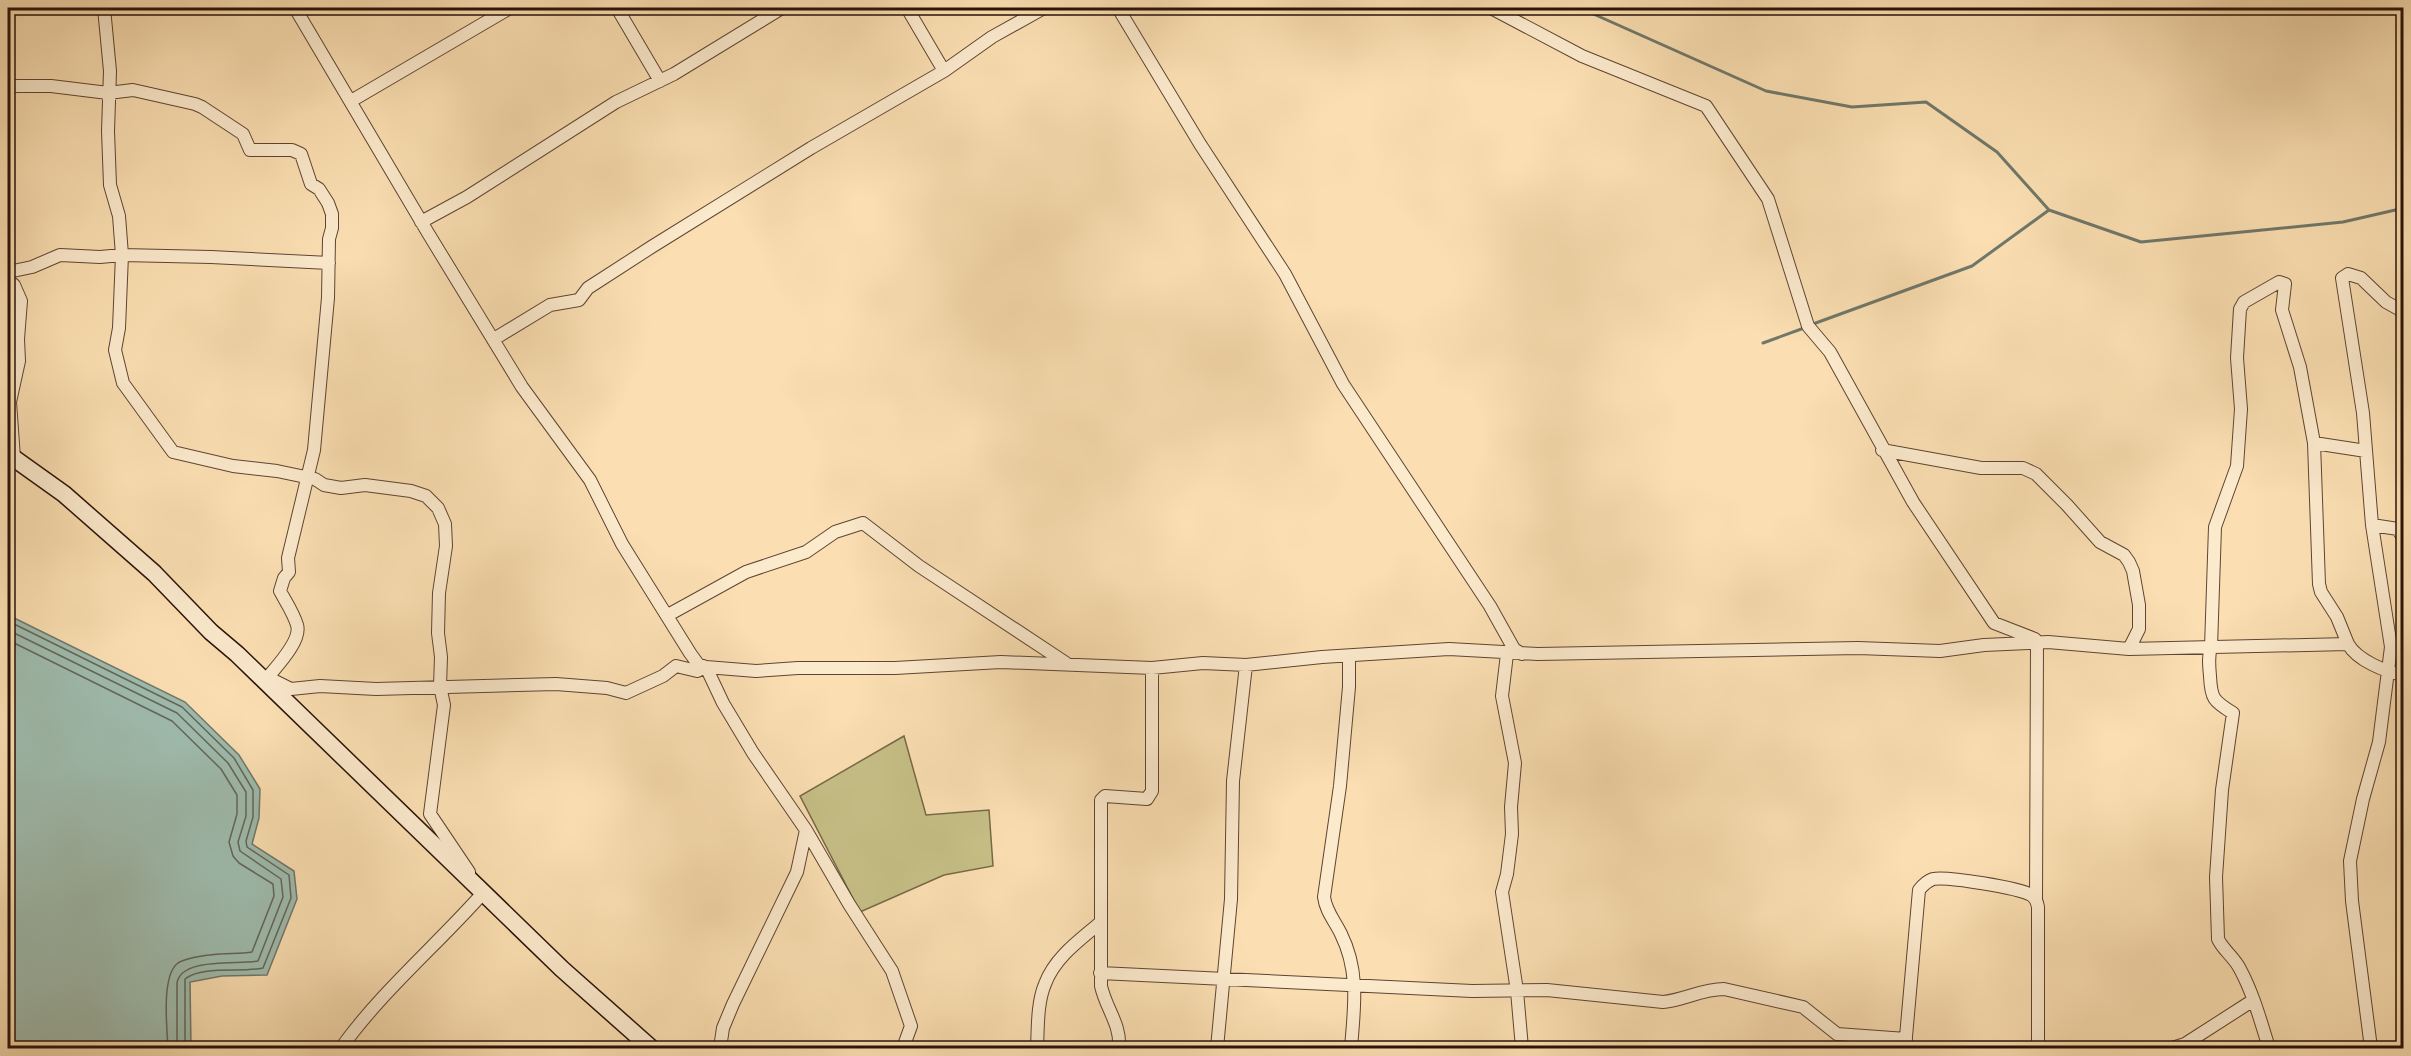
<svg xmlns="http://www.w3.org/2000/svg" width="2411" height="1056" viewBox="0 0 2411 1056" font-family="'Old Standard TT',serif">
	<rect width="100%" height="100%" fill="#fbdfb2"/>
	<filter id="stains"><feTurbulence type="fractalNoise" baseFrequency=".00333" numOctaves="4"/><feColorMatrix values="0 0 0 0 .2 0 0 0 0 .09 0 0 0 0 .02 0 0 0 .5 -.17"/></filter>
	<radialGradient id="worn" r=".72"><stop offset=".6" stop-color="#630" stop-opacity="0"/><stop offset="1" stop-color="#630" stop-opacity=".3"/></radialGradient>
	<!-- green -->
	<path fill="#c6c087" stroke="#786947" stroke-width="1.5" d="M904,736L926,815L989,810L993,866L944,875L860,912L800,796Z"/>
	<!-- water -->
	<path fill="#9fbcae" stroke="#70786b" stroke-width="1.5" d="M8,615L185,702L239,755L260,789L259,818L252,844L294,871L297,899L267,975L222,976L190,982L191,1048H8Z"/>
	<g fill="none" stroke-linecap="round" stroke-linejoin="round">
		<!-- shore -->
		<path stroke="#64675a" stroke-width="1.5" d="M8,621L182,707L234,758L253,790V817L246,841L247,847L289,875L291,898L263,968C242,973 203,965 185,979V1048
			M8,630L177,713L228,763L246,792V816L238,842L240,851L281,879L283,897L258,961C238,965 181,957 177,983V1048
			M8,640L172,721L221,769L237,795V814L229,842L233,856L239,863L273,884L274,896L252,952C241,954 230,953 219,954C207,955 188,957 178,963C161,975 167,1029 168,1048"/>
		<!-- stream -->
		<path stroke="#70786b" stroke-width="3" d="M1580,8L1766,91L1852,107L1926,102L1997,152L2049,210L2141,242L2343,222L2404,208
			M1813,324L1972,266L2049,210
			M1763,343L1804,328"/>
		<!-- street casing -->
		<g stroke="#5e4532" stroke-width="14">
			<path id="street" d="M104,8L110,71L108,131L110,185L119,216L122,255L119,328L115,350L123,383L173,452L233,466L277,471L315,479L324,485L341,488L365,485L411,491L426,496L438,508L445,524L446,546L439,593L438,633L441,657L440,686L444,705L430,814L469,872
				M295,8L428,233L522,387L590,480L622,544L690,653L698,664L706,667L723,703L753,753L806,830L849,904L892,971L911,1026L903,1048
				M617,8L660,81
				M907,8L944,71
				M1118,8L1200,144L1285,274L1343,384L1490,606L1514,649L1522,654
				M1491,8L1582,56L1706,106L1768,199L1808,326L1830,352L1913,502L1994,623L2035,639
				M8,86H51L108,93L133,90L195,104L202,107L243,134L250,150H292L301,154L311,184L319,189L328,203L332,214V228L329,239L328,298L314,450L288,558L289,572L284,578L280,591C286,602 294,614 297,625C302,640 277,666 268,677
				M351,101L510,8
				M421,222L467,197L616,102L674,74L782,8
				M8,272L32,267L60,255L100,257L122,255L211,257L329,263
				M8,280L14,285L21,301L18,339L19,361L10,402L14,458
				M494,339L550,305L579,300L588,288L653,246L811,148L944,71L992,37L1044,8
				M2314,443L2366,451
				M1882,450L1981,468H2023L2036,474L2067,505L2100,542L2124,555L2129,562L2133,571L2139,605V629L2129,649
				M2372,525L2398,529L2404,540
				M668,615L746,572L806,552L835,532L863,523L919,566L1066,663
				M1507,654L1502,696L1515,763L1511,807L1512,834L1507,874L1502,892L1517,991L1522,1048
				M1349,657V687L1340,786L1324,897C1326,912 1335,921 1341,934C1360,972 1354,1009 1351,1048
				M267,677L291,689L320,686L376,689L556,684L607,688L626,693L663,676L676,666L697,671L706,667L756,671L798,668H895L1001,662L1152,668L1203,663L1246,665L1322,657L1449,649L1538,654L1858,648L1940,651L1984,645L2048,642L2129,649L2348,644C2357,660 2385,672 2404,675
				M2036,900L2037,642
				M1100,973L1472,991L1547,990L1663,1002C1684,1000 1702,989 1724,989L1803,1007L1837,1034L1906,1039
				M341,1048C382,991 437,945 483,893L479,886
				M720,1048L723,1028L733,1004L797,872L806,830
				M1037,1048C1038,1028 1037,1003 1045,984C1055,957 1080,940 1101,922
				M1119,1048C1121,1024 1106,1009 1101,986V800L1105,796L1147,799L1152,791V668
				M1217,1048L1231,899L1233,781L1246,665
				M1905,1048L1919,890C1923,885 1927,881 1933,879C1947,876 2019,888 2031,895C2036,898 2037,902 2038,907V1048
				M2172,1048L2185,1044L2252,1001
				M2269,1048C2261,1022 2253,993 2240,969C2234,957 2223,950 2218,939L2216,877L2222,790L2233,713C2213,701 2211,698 2210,676C2209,665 2208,657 2211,647L2215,527L2237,466L2241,409L2237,358L2240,309L2244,302L2279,282L2285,284L2282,310L2300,367L2314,443L2319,584L2321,592L2337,617L2348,644
				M2371,1048L2352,901L2350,861L2363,799L2379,742L2391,647L2372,525L2363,413L2342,278L2348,274L2361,278L2386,302L2404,312"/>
		</g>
		<!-- secondary casing -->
		<g stroke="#291207" stroke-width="19">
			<path id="secondary" d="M8,454L64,494L154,573L211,632L237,654L562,969L651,1048"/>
		</g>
		<!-- street -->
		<use href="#street" stroke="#fceacd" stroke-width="12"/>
		<!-- secondary -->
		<use href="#secondary" stroke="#fceacd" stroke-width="16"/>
	</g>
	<!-- margin -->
	<rect width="2411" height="1056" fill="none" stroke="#fbdfb2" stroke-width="30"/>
	<rect x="9" y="9" width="2393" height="1038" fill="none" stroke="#291207" stroke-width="3"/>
	<rect x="15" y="15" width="2381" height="1026" fill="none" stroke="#291207" stroke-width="1.5"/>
	<rect width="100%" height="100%" filter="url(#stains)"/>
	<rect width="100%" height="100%" fill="url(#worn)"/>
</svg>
